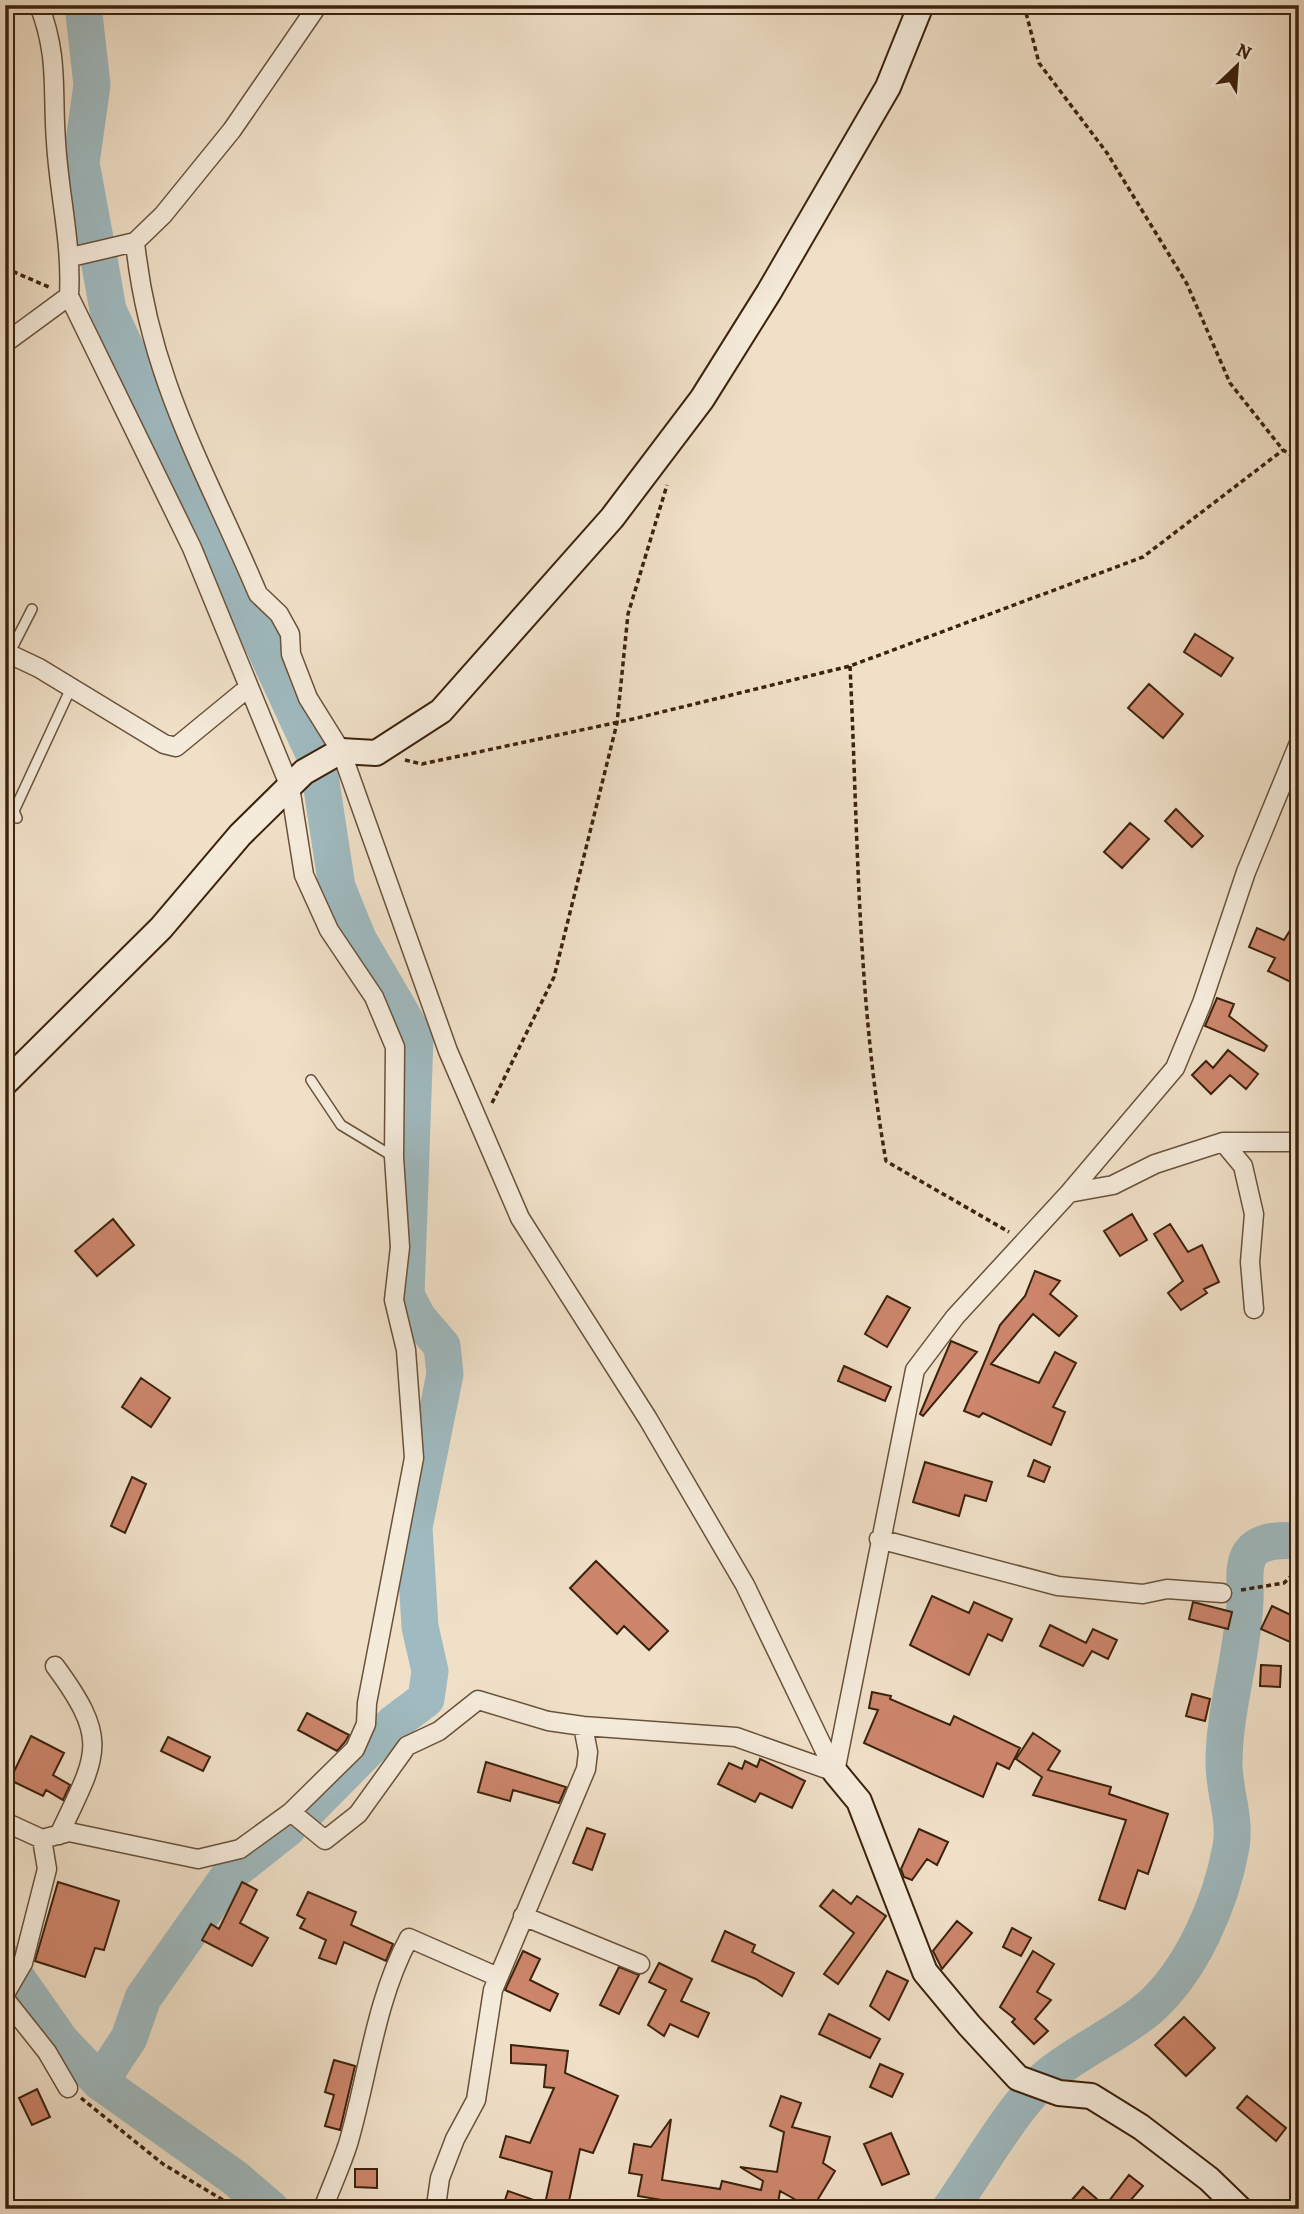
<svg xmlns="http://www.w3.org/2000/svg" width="1304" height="2214" viewBox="0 0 1304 2214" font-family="Alegreya,serif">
	<rect width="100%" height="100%" fill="#f0e0c8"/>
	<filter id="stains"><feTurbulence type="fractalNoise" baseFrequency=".00286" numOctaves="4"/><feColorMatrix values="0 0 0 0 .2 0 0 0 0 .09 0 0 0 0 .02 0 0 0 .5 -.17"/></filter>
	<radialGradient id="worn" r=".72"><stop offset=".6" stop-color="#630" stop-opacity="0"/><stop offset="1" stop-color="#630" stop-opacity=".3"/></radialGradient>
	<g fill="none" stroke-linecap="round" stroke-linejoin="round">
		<!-- river -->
		<path stroke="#9fbac0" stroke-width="37" d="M83,5L92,85L81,163L96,244
			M99,259L108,310L314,754
			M303,1815L394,1723L426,1699L430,1671L420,1627L414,1527L445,1374L442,1346L418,1318L406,1295L415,1037L358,939L337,887L319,769
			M5,1961L61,2041L100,2082L235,2178L271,2209
			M100,2082L129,2038L143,1998L231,1873L288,1828
			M950,2209C977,2171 1014,2105 1047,2077C1078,2051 1117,2035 1148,2009C1191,1972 1221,1903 1231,1847C1236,1818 1224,1792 1224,1763C1224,1709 1243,1655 1245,1601C1246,1585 1241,1562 1253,1550C1265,1539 1284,1540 1299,1541"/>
	</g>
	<!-- building -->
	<path fill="#cd866c" stroke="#3c220c" stroke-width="2" d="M1195,634L1233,658L1221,676L1184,652Z
		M1149,684L1183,714L1163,738L1128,708Z
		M1176,809L1203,836L1192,847L1165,821Z
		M1130,823L1149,839L1122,868L1104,852Z
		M1299,916V986L1268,971L1275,958L1249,947L1257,928L1284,940Z
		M1217,998L1234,1004L1229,1016L1267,1046L1264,1051L1205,1026Z
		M1228,1050L1258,1074L1246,1089L1230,1075L1211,1094L1192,1075L1206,1061L1213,1068Z
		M1132,1214L1147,1240L1120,1256L1104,1231Z
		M113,1219L134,1245L97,1276L75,1251Z
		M1170,1224L1188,1252L1202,1245L1219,1282L1204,1289L1207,1293L1181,1310L1168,1293L1183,1281L1154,1234Z
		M1035,1271L1060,1281L1050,1294L1077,1316L1059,1336L1033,1314L991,1364L1039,1383L1055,1352L1076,1363L1053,1407L1065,1412L1051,1445L983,1413L979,1417L964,1411L1000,1325L1025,1296Z
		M887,1296L910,1308L887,1347L865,1334Z
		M951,1341L977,1352L923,1416L920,1414Z
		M844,1366L891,1387L885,1401L838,1381Z
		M141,1378L170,1398L151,1427L122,1407Z
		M1034,1460L1050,1467L1044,1482L1028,1476Z
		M925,1462L992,1482L986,1501L965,1495L959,1516L913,1502Z
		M132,1477L146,1484L125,1533L111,1526Z
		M596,1561L668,1631L649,1650L624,1626L617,1634L570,1588Z
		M932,1596L969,1613L974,1602L1012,1619L1002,1641L988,1634L969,1675L910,1645Z
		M1193,1602L1232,1612L1228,1629L1189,1619Z
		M1272,1606L1299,1619V1646L1261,1629Z
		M1050,1625L1086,1643L1093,1629L1117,1640L1108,1659L1092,1651L1083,1666L1040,1646Z
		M1261,1665L1281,1666L1280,1687L1260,1686Z
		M872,1692L891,1696L890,1699L950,1725L954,1716L1020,1748L1009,1769L997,1763L983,1797L864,1743L878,1710L869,1708Z
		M1192,1694L1210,1699L1205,1721L1186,1716Z
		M307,1713L349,1735L345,1742L337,1751L298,1730Z
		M1033,1733L1060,1751L1048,1770L1111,1787L1109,1794L1168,1814L1148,1874L1138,1870L1125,1909L1099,1900L1126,1820L1033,1795L1042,1777L1016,1759Z
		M31,1736L64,1753L53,1775L70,1785L63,1800L46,1790L43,1796L10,1780Z
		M168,1737L210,1757L203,1771L161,1751Z
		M760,1759L805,1781L792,1808L760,1793L755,1802L718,1784L729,1763L742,1769L745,1761L757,1767Z
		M486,1762L566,1787L559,1803L513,1790L510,1801L478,1792Z
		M587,1828L605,1834L592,1870L573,1863Z
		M919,1829L948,1842L937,1865L927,1859L912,1880L904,1877L901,1869Z
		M58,1882L119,1901L104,1950L95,1948L85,1977L35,1961Z
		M242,1882L257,1890L240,1923L268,1938L252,1966L202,1940L211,1924L219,1929Z
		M833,1890L851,1904L857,1896L886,1916L838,1984L824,1974L854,1933L820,1906Z
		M308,1892L356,1912L351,1925L393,1944L386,1961L344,1942L336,1964L319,1958L326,1940L300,1928L305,1919L297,1915Z
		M957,1921L972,1933L942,1969L933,1951Z
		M1012,1928L1031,1938L1021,1956L1003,1947Z
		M725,1931L755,1945L752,1952L794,1973L782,1996L756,1979L712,1961Z
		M523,1951L540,1959L530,1980L558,1994L550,2011L505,1990Z
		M1033,1951L1054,1964L1037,1992L1051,2000L1035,2019L1048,2031L1034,2044L1012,2022L1015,2019L1000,2007Z
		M659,1963L692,1979L681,2001L709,2013L698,2037L670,2024L664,2036L648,2025L666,1990L649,1982Z
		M619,1967L639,1975L619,2014L600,2005Z
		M887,1971L908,1981L889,2020L870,2006Z
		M829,2014L880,2039L870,2058L819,2034Z
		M1184,2017L1215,2048L1186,2076L1155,2045Z
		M511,2045L568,2051L565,2073L618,2096L593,2153L580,2149L568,2206L502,2209L508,2191L545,2204L552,2172L500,2157L506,2136L530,2143L554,2088L544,2087L546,2065L511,2063Z
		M334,2060L355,2066L340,2130L325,2126L334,2095L325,2092Z
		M880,2064L903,2074L892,2097L870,2087Z
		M37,2089L50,2117L32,2125L19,2098Z
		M781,2096L801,2103L792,2127L830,2137L823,2163L835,2171L812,2209L780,2191L777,2209H714L638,2196L642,2175L629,2173L634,2144L651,2147L671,2119L662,2180L720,2189L722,2181L761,2190L763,2181L740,2167L777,2172L784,2132L770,2126Z
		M1247,2096L1286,2128L1276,2141L1237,2108Z
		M891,2133L909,2174L882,2185L864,2144Z
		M355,2169H377V2188L355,2187Z
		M1129,2175L1143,2186L1123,2209H1064L1083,2187L1105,2206Z"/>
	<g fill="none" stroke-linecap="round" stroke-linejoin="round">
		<!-- lane casing -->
		<g stroke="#69523b" stroke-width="12">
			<path id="lane" d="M9,654L32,609
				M17,818L14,811L71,688
				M311,1080L341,1125L394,1157"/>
		</g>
		<!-- street casing -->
		<g stroke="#69523b" stroke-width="21">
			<path id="street" d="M135,242C149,379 206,471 258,594L279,614L290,634L291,654L308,698L341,751L448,1051L520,1218L648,1419L745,1585L835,1772
				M71,257L135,242L163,215L232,130L318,5
				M5,343L69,296
				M5,652L39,668L164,744L176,747L249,687
				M1223,1142L1243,1166L1254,1214L1250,1262L1254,1309
				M1069,1193L1113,1185L1155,1164L1223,1142H1299
				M879,1539L1058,1586L1143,1594L1167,1589L1222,1593
				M55,1666C111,1742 97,1754 59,1835
				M835,1772L915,1370L955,1317L1069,1193L1175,1068L1202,1003L1246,872L1299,743
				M291,1812L325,1840L358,1814L407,1746L439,1731L478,1700L548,1721L583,1726L736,1737L835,1772
				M5,1822L42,1839L69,1832L198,1859L240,1849L291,1812L355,1749L366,1724L367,1703L414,1458L406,1350L394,1300L400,1247L394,1157L395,1047L374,997L329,930L304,875L290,787L192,548L69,296C72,243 59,194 56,142C52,89 59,57 39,5
				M523,1916L640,1964
				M5,1994L23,1963L47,1869L42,1839
				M5,1999L47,2052L68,2088
				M436,2206L440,2178L455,2139L476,2100L493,1990L586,1769L588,1752L583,1726
				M323,2209C331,2187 341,2166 348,2144C368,2076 375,2001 409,1938L498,1977"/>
		</g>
		<!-- secondary casing -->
		<g stroke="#3c220c" stroke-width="28">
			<path id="secondary" d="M5,1083L161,928L240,835L304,772L341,751L376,753L441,711L612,518L702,399L769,292L888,87L921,5
				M835,1772L859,1801L925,1972L969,2025L1018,2078L1059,2093L1091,2096L1141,2127L1209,2179L1240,2209"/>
		</g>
		<!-- path -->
		<path stroke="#3c220c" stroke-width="3.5" stroke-dasharray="5 3.5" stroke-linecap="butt" d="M1024,5L1039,63L1107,153L1187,284L1230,383L1283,450L1299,460
			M5,268L51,288
			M850,666C858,831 857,998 886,1161L1009,1232
			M405,760L422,764L633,719L850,666L1143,557L1283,450
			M492,1103L554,977L617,723L628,614L667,485
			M1241,1590L1284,1583L1299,1568
			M81,2098L163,2164L238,2209"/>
		<!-- lane -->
		<use href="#lane" stroke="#f5ebdb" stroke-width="9"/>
		<!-- street -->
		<use href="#street" stroke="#f5ebdb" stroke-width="18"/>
		<!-- secondary -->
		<use href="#secondary" stroke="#f5ebdb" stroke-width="24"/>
	</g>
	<!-- margin -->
	<rect width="1304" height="2214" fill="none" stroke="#f0e0c8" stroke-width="28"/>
	<rect x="7" y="7" width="1290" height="2200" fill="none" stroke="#3c220c" stroke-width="3.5"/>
	<rect x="14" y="14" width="1276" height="2186" fill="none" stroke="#3c220c" stroke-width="2"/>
	<!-- north arrow -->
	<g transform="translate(1237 66) rotate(25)" stroke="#f5ebdb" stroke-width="5" paint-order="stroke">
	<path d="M0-5L12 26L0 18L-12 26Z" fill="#3c220c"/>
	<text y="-10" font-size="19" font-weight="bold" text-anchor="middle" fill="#3c220c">N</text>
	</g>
	<rect width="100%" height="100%" filter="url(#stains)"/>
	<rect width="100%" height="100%" fill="url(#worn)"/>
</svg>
